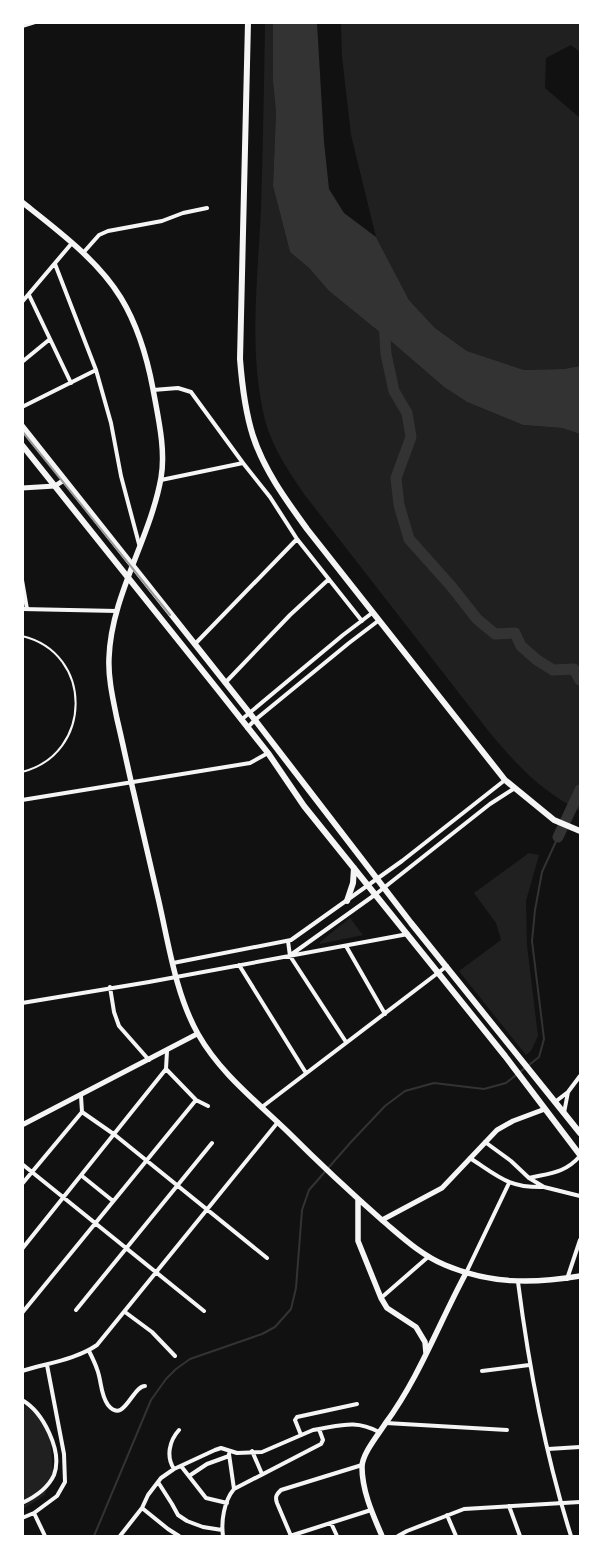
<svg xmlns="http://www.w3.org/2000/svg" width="603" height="1559" viewBox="0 0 603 1559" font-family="Inter,sans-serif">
	<rect width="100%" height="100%" fill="#111"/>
	<!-- green -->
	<path fill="#202020" d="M265,23H273V82L276,112L273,186L290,252L309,268L329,291L393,343L444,387L467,402L523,425L562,428L580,434V811C541,791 518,766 490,733L304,494C289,472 272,447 265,420C248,351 258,278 261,208C263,147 264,85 265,23Z
		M341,23H580V52L571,45L546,58L545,88L580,118V366L563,369L524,370L467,351L435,328L409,300L376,237L351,135L342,56Z
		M529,853L539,855L526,901L527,945L538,1036L531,1051L526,1055L459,971L501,940L496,923L474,893Z
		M350,918L363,935L320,944V942Z
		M23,1404L42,1419L50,1435L53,1476L49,1482L45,1495L23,1509Z"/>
	<!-- water -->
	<path fill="#333" d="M273,23H317L324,142L329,189L344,213L376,237L409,300L435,328L467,351L524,370L563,369L580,366V434L562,428L523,425L467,402L444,387L393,343L329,291L309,268L290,252L273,186L276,112L273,82Z"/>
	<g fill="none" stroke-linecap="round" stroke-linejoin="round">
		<!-- stream -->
		<path stroke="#333" stroke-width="2" d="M529,1065L539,1057L544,1039L532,941L535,910L542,872L558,837
			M94,1536L151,1400L166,1379L176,1369L190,1359L262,1334L275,1327L291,1309L296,1288L302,1210L309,1190L351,1142L385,1106L405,1091L434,1083L484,1089L506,1083L525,1068"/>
		<!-- river -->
		<path stroke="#333" stroke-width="11" d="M384,321L386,354L394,391L407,413L411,437L396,478L399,505L409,539L451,586L477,619L495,634L515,633L521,646L537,660L553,670L574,669L580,680
			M558,837L580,790"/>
		<!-- service -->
		<path stroke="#f5f5f5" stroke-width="2" d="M22,636C94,653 93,754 22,772"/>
		<!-- minor -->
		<path stroke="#f5f5f5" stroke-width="4" d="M22,26L35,22
			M83,253L99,235L108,231L162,221L183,213L207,208
			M55,264L96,370L111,423L121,476L139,544
			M29,295L71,383
			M22,302L72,243
			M22,362L50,339
			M153,390L178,388L191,392L243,463L270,497L297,539L362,621
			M22,407L96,370
			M161,480L243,463
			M22,580L27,609
			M22,609L117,611
			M195,644L297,539
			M225,683L290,615L329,579
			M241,720L343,635L372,613
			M247,728L255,720L349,643L378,621
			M22,800L250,763L268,753
			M288,941L290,956L346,1042
			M346,946L385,1014
			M292,954L376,894L490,804L515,788
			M173,963L291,940L402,861L505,780
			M239,965L306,1073
			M110,987L114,1012L119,1026L149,1060
			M22,1003L149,982L408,934
			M167,1051L166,1069L196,1100L208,1106
			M555,1102L568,1092L580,1076
			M262,1107L447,966
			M82,1112L115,1135L267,1258
			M564,1113L568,1092
			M485,1142L511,1161L529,1178L544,1187L580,1196
			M470,1158C498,1176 508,1188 544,1187
			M22,1164L204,1311
			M82,1176L113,1201
			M529,1178C551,1173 565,1173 580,1156
			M22,1184L82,1112L81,1096
			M22,1249L166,1069
			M466,1273L509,1183
			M567,1279L580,1240
			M518,1282C529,1368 545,1454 571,1536
			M381,1298L428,1257
			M76,1310L212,1143
			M125,1312L152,1332L175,1356
			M22,1313L196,1100
			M89,1351C92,1357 95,1363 97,1369C102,1382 100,1394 108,1405C124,1425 132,1386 145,1386
			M22,1371C47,1363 75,1360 97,1345L278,1122
			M482,1371L529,1365
			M22,1400C43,1412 63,1451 54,1475C48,1488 35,1497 22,1503
			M386,1423L507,1430
			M319,1429C343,1425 356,1420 379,1432
			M301,1435L295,1420L297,1417L357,1404
			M548,1449L580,1447
			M252,1451L262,1474
			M229,1454L234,1489
			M181,1466L206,1498L227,1503
			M174,1469C166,1457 169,1441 179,1430
			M189,1476L207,1464L229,1456
			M158,1482L172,1504L178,1515L187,1521L203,1527L222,1530
			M509,1506L520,1536
			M142,1508L168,1529L179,1536
			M34,1513L45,1536
			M447,1515L456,1536
			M22,1518L34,1513L57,1496L65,1482L64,1454L47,1365
			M331,1523L337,1536
			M120,1536L142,1508L148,1495L161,1478L174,1469L215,1450L221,1448L237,1453L262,1452L313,1430L319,1429L323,1440L321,1444L234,1489C224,1501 221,1521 223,1536
			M290,1536L371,1510
			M291,1536L277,1503C275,1497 276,1495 281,1490L362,1465
			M398,1536L407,1531L464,1509L580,1502"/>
		<!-- tertiary -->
		<path stroke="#f5f5f5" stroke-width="5" d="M22,488L55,486L64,480
			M22,1125L197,1034
			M382,1220L442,1188L497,1130L513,1121L545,1109"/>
		<!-- secondary -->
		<path stroke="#f5f5f5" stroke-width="5.5" d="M22,202C56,229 98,260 121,298C138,326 147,357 153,389C158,417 166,450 161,478C150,539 111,596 109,658C108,678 113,699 117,719C123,744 128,769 134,794C142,830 151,866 159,902C169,946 176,995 198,1034C220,1073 255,1100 287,1131C318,1162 350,1192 383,1221C402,1237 421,1255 445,1265C490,1284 532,1284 580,1276
			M358,1200V1241L381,1298L387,1308L416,1327L425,1342L426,1353
			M382,1536C373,1515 362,1491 362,1467C362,1454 378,1435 385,1424C419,1378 439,1323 466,1273"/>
		<!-- primary -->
		<path stroke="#f5f5f5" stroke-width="6" d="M248,22L240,359C242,385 245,411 253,436C264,470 286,500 307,529L505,780L554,820L580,831
			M22,426L255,720L411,923L580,1133
			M22,445L218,690L268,753L304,806L505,1056L580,1155
			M347,901L353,883L354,868"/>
		<!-- rail -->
		<path stroke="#9a9a9a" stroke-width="2" d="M22,431L170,615"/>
	</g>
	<!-- border -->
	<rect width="603" height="1559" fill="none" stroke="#ffffff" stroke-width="48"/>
</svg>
